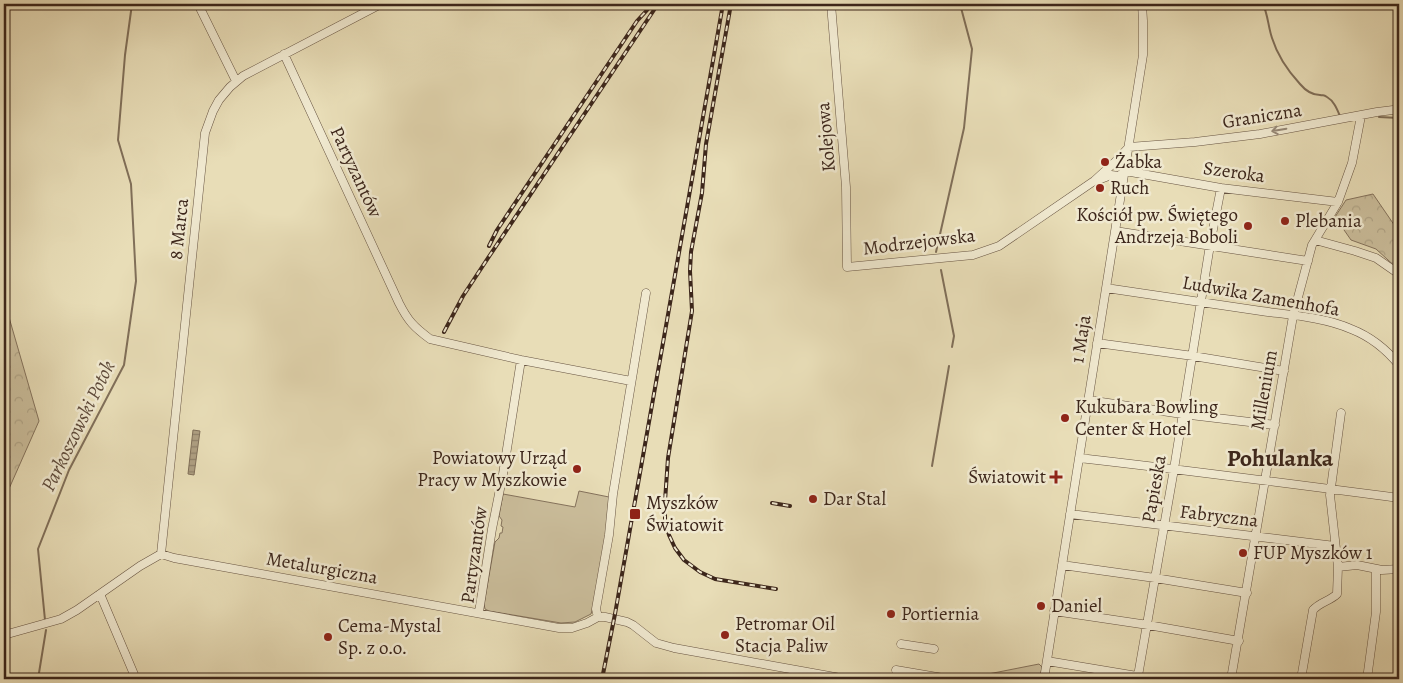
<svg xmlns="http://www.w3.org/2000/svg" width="1403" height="683" viewBox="0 0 1403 683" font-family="Alegreya,serif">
	<defs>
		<pattern id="forest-crowns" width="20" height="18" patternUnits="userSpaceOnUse" patternTransform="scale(1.25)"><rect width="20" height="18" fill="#cbbe9c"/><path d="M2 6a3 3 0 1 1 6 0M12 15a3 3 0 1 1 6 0" fill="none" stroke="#afa386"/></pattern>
		<pattern id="water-rules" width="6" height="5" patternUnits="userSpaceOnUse" patternTransform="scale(1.25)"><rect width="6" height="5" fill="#ae9f82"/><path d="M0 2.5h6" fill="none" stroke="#8f816a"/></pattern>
	</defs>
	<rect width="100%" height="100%" fill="#e8ddb7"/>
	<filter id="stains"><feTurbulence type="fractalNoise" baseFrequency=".004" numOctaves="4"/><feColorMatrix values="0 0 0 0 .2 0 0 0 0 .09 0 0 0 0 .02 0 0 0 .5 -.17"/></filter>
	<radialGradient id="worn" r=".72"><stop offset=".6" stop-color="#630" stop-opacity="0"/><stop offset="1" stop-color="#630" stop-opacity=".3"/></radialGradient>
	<!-- green -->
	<path fill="#cbbe9c" stroke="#84725c" d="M579,491L609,497L606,535L593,607L591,614L575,622L561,623L489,611L485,609L484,604L495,542L499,538L500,533H502L503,527L501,526L502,520L499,516L503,494L575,507Z
		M1039,664L1042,667L1040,679H968V678Z"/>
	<!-- forest -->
	<path fill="url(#forest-crowns)" stroke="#84725c" d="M1373,194L1399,232V270L1376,249L1351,240L1335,217L1346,200Z
		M4,300L39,421L4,500Z"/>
	<!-- water -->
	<path fill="url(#water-rules)" stroke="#806f59" d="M193,430L200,431L194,475L188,474Z"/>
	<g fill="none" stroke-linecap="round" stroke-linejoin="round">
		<!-- stream -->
		<path stroke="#806f59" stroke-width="2" d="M1263,4C1268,15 1268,26 1272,38C1277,54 1288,71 1300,84C1305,90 1312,95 1320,95C1324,96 1323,94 1327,97C1334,101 1337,109 1340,116
			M1379,117L1399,118
			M936,252L964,128L972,49L960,4
			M941,270L954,336L952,347
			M932,466L949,366
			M45,620L38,549L69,470L124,365L136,281L131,184L118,140L125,55L132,4
			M38,679L46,630"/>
		<!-- minor casing -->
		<g stroke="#675442" stroke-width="9">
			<path id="minor" d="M198,4L236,81
				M831,4L846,187L847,267L973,255L999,246L1094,181L1115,162L1129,147L1195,142L1260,134L1377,112L1393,110L1399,111
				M284,54L399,303C408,321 414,327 430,339L521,360L631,381
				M1125,171L1221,188L1338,202
				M1098,180L1111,175L1119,176L1125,171
				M1115,231L1308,261
				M1315,240L1355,251L1376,258L1399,274
				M1106,288C1158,296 1209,303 1261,311C1290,315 1323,317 1351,329C1369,336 1386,349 1399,365
				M1097,343L1193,356L1284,371
				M1088,400L1182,414L1275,425
				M1079,458C1186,470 1292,484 1399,498
				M1070,514L1335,546
				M161,554L174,558L559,628H572L587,623L598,617H605L627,622L633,625L656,643L674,648L846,679
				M161,554L205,133L213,111L219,100L230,87L243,76L381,4
				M1062,565L1155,578L1247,593
				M1338,567L1357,565L1382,570L1399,569
				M100,594L136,679
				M1054,611L1148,625L1239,641
				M479,612L492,529L503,474L521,360
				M598,617L596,609L609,535L613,494L646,293
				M4,635L61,619L77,610L140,566L161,554
				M901,644L934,649
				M1047,661L1155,679
				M896,670L949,679
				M1138,676L1174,469L1210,245L1221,188
				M1044,679L1143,55V21L1142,4
				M1231,679L1293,316L1312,245L1338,202L1352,163L1361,116
				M1301,679L1313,610C1320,602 1330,601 1337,594L1338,567L1330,495L1341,413
				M1367,679L1376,612V569"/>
		</g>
		<!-- minor -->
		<use href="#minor" stroke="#f0e9d0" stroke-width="8"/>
		<!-- rail casing -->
		<g stroke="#3c261b" stroke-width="4">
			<path id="rail" d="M731,4L706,144L702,193L691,252L690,271L692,311L668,458L665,501V522L669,535L675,548L684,560L700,572L715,579L776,589
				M489,246L497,230L637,21L649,8
				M444,332L463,296L490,255L658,4
				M772,503L790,506
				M602,679L615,614L723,4"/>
		</g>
		<!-- rail -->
		<use href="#rail" stroke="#f0e9d0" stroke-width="2" stroke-dasharray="5.5" stroke-linecap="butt"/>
	</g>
	<!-- one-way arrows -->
	<defs><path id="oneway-shaft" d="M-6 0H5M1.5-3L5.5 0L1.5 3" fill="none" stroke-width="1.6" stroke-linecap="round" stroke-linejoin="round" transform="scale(1.25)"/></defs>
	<use stroke="#968876" href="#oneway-shaft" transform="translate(1279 130) rotate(170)"/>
	<!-- markers -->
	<g fill="#8f2418" stroke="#f0e9d0" stroke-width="2">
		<circle cx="1105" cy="162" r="5"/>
		<circle cx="1100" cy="188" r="5"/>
		<circle cx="1285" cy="221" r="5"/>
		<circle cx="1248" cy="226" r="5"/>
		<circle cx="1065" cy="418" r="5"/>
		<circle cx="577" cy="469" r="5"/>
		<path d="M1053.5 469.5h5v5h5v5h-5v5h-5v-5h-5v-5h5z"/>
		<circle cx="813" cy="499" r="5"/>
		<rect x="629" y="508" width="12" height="12" rx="2.5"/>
		<circle cx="1243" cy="553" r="5"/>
		<circle cx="1041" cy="606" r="5"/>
		<circle cx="891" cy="614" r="5"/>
		<circle cx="725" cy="635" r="5"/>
		<circle cx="328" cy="637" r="5"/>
	</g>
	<g text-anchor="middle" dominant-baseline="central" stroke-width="5" stroke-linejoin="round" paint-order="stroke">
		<!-- street labels -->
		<g font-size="19" fill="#3c261b" stroke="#f0e9d0">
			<text transform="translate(1262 116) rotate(-9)">Graniczna</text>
			<text transform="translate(826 137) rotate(-95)">Kolejowa</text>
			<text transform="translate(356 172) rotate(65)">Partyzantów</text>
			<text transform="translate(1234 172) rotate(8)">Szeroka</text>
			<text transform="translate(179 229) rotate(-84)">8 Marca</text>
			<text transform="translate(919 242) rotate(-7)">Modrzejowska</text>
			<text transform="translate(1261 296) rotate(10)">Ludwika Zamenhofa</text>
			<text transform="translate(1081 339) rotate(-81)">1 Maja</text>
			<text transform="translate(1264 390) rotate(-80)">Millenium</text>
			<text transform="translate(1154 489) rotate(-80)">Papieska</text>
			<text transform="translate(1219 516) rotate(7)">Fabryczna</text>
			<text transform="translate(474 555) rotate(-82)">Partyzantów</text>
			<text transform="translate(322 568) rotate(10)">Metalurgiczna</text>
		</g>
		<!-- poi labels -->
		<g font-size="19" fill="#3c261b" stroke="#f0e9d0" text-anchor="start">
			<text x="1115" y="162">Żabka</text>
			<text x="1110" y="188">Ruch</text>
			<text x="1238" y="215" text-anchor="end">Kościół pw. Świętego<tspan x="1238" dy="22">Andrzeja Boboli</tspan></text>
			<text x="1295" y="221">Plebania</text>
			<text x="1075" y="407">Kukubara Bowling<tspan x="1075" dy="22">Center &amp; Hotel</tspan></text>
			<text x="567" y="458" text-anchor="end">Powiatowy Urząd<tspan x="567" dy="22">Pracy w Myszkowie</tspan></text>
			<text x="1046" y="477" text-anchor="end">Światowit</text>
			<text x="823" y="499">Dar Stal</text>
			<text x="646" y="503">Myszków<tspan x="646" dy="22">Światowit</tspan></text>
			<text x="1253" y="553">FUP Myszków 1</text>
			<text x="1051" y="606">Daniel</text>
			<text x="901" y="614">Portiernia</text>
			<text x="735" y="624">Petromar Oil<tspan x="735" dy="22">Stacja Paliw</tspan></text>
			<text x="338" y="626">Cema-Mystal<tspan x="338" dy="22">Sp. z o.o.</tspan></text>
		</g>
		<!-- water labels -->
		<g font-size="20" font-style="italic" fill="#5e4a3a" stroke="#f0e9d0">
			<text transform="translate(78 426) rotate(-64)">Parkoszowski Potok</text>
		</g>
		<!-- district labels -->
		<g font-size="24" font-weight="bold" fill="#3c261b" stroke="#f0e9d0">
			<text x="1280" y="458">Pohulanka</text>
		</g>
	</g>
	<!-- margin -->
	<rect width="1403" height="683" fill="none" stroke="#e8ddb7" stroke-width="20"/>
	<rect x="5" y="5" width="1393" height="673" fill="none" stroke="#3c261b" stroke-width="2.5"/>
	<rect x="10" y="10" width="1383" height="663" fill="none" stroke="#3c261b"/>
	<rect width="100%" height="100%" filter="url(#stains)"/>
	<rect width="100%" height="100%" fill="url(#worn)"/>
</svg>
